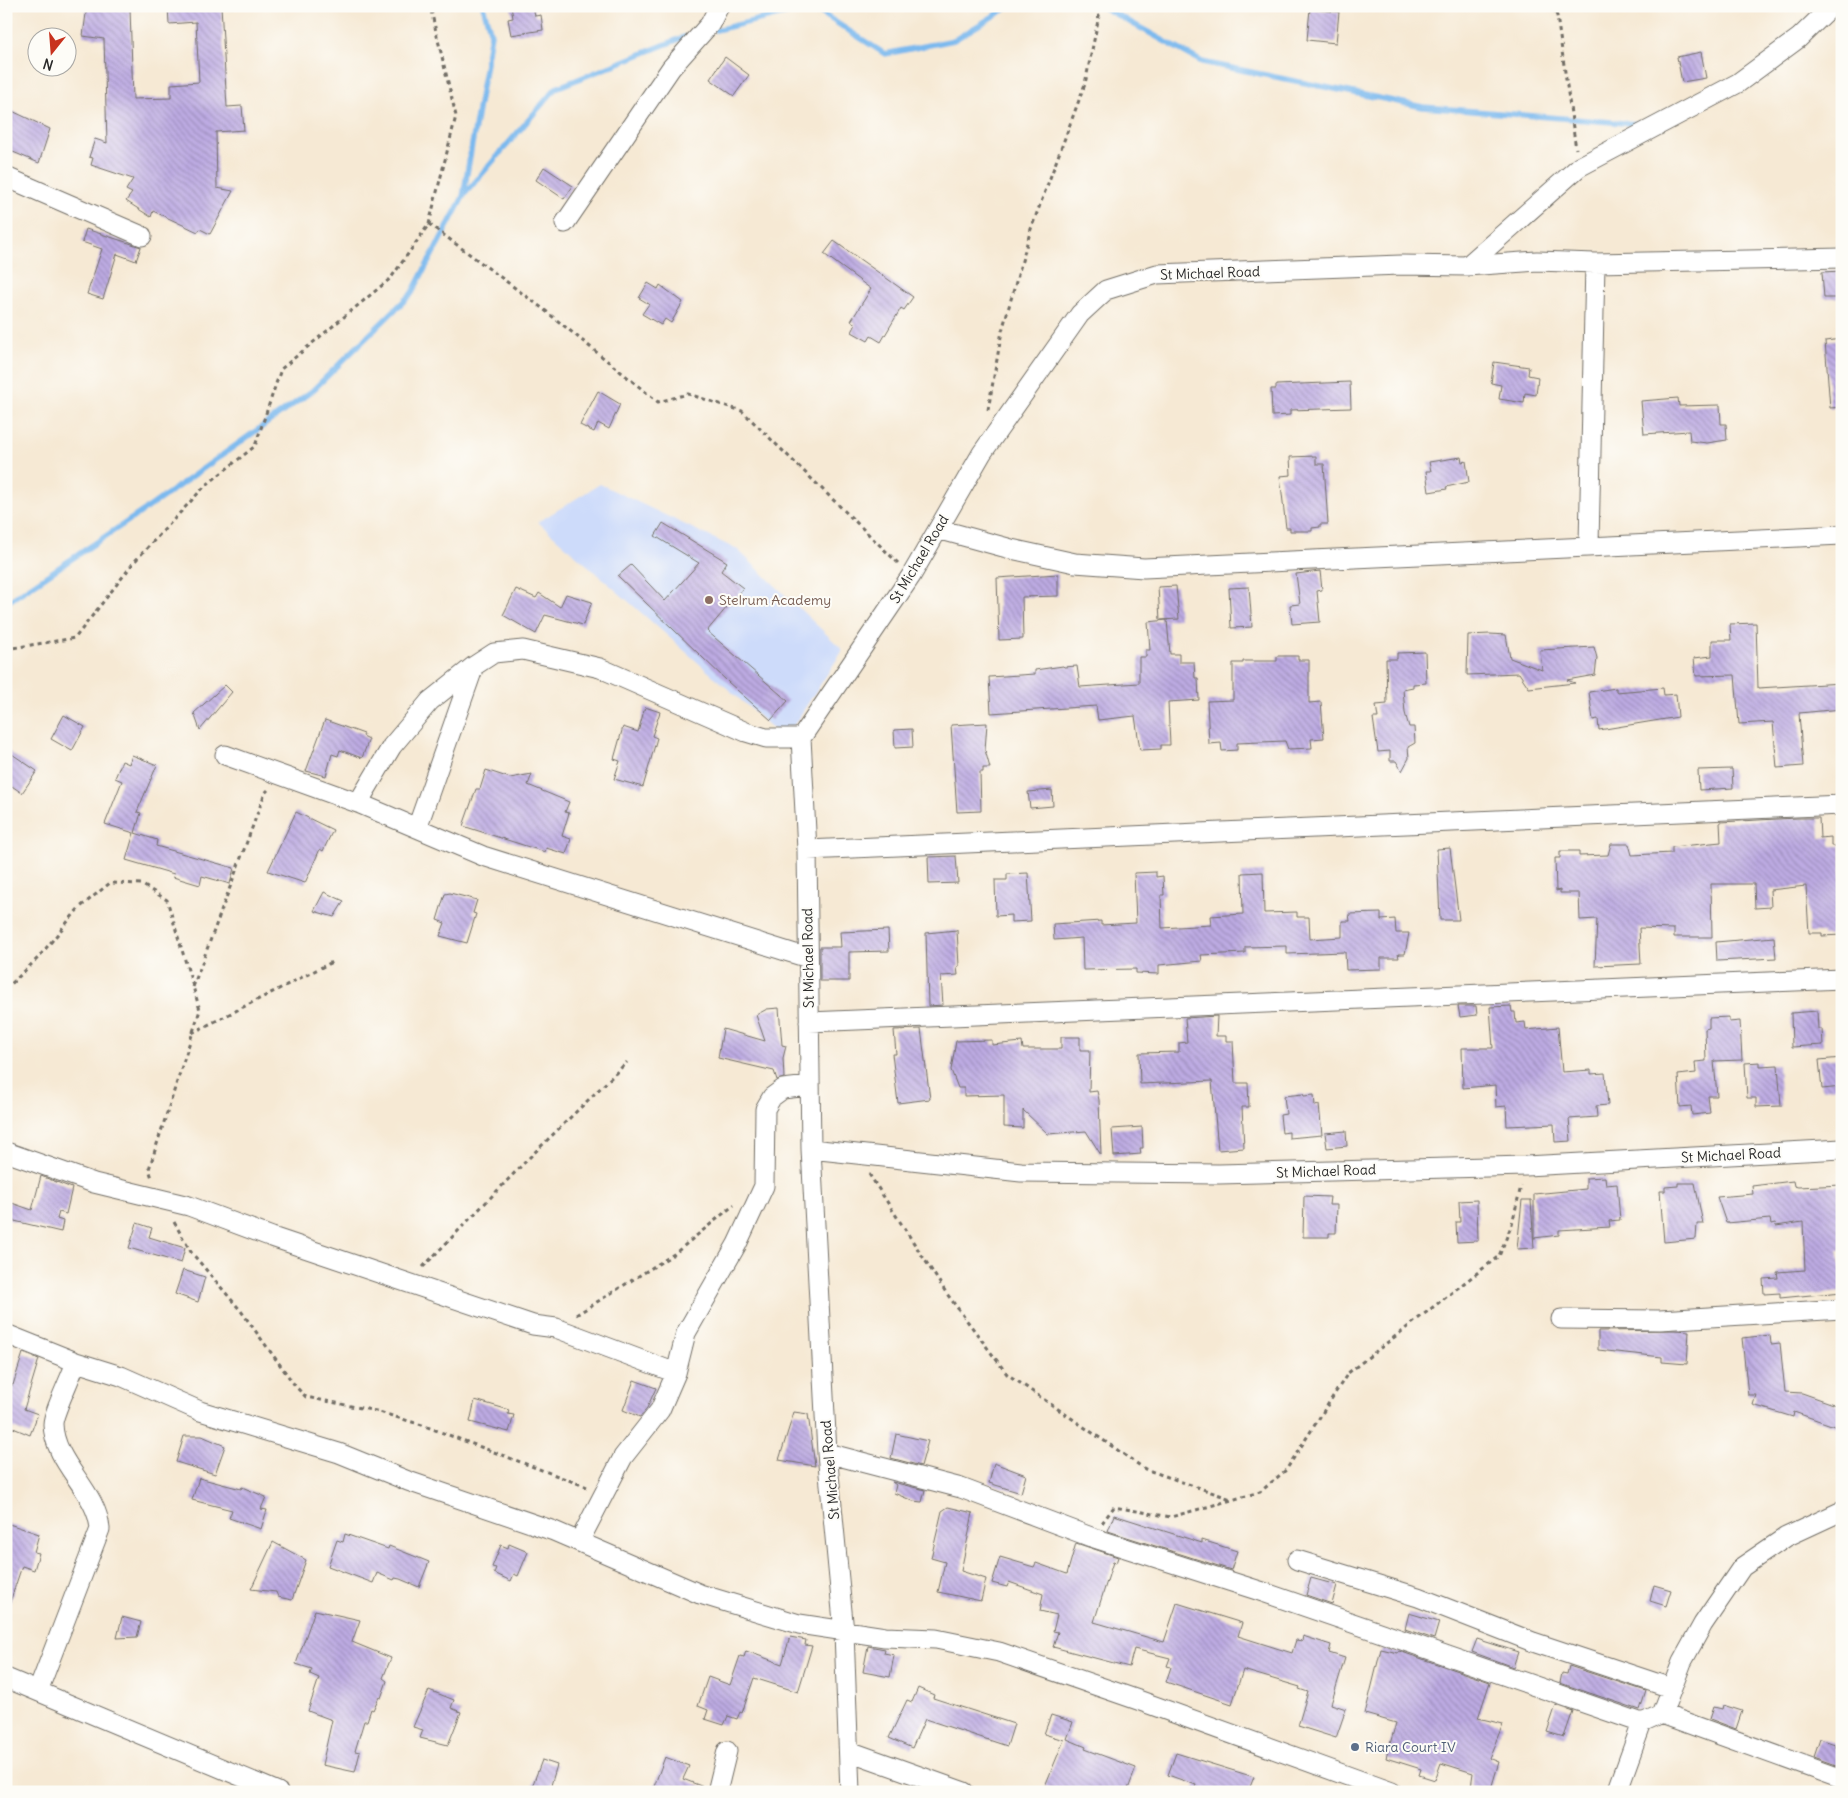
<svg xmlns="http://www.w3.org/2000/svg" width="1848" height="1798" viewBox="0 0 1848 1798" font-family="Delius,sans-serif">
	<defs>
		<pattern id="building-back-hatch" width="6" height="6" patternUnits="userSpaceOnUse" patternTransform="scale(1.25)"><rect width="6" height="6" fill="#bdabe3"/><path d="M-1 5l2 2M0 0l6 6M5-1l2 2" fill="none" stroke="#9a8bb8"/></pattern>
	</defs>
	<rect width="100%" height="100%" fill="#fdfcf7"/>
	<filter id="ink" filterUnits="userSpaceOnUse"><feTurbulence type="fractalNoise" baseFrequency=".02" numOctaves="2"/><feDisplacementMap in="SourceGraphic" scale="10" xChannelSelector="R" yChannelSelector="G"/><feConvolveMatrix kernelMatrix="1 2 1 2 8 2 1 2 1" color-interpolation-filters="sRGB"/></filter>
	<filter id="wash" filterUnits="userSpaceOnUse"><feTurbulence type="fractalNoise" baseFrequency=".0096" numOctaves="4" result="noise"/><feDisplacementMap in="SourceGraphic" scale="20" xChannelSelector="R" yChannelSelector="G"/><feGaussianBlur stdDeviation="1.12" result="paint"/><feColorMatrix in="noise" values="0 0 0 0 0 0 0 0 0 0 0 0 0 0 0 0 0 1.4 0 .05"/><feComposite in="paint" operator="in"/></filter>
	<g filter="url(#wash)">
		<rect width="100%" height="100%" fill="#f6e9d4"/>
		<!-- built -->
		<path fill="#cddbfa" d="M600,484L738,550L843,650L788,734L777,732L538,522Z"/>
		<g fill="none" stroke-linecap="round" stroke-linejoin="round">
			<!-- stream -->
			<path stroke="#7bb9ee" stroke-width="5.5" d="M1101,6L1202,62L1423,107L1637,124
				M716,30L812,7L885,54L954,40L1010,6
				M463,196L556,88L684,37
				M6,603L152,505L312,391L412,293L463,197L491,34L483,6"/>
		</g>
		<g id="blocks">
			<!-- building -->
			<path fill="url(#building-back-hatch)" d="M87,6H103V10L130,9L133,99L171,98V84L199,82L196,22L169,24L168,6H221L227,107L242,106L244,130L216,132L217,188L233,191L210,234L200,229L198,232L153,211L151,217L126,201L132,193L126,190L133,179L91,165L93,158L89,157L95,139L107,143L104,39L83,36Z
				M511,6H533L535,16L541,15L543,30L511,35L508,19L513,18Z
				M1310,9L1339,12L1336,43L1307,40Z
				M1701,52L1706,78L1682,82L1677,57Z
				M725,57L749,75L734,96L710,79Z
				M6,108L50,129L39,163L6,149Z
				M544,167L573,186L564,199L536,180Z
				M86,229L141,247L136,261L117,254L103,299L87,294L102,249L82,242Z
				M834,241L913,297L904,310L901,308L881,342L871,336L868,341L852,332L856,324L851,321L871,289L824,254Z
				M1842,271V298H1824L1822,272Z
				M648,283L658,289L660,285L683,302L671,323L665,319L661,325L642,314L649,304L639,298Z
				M1842,339V407L1830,408L1825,341Z
				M1494,362L1529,367L1528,375L1538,377L1536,395L1525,393L1524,403L1499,399L1501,385L1491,383Z
				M1350,382L1351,408L1290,410V415L1272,416L1271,389H1276V385Z
				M598,391L620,404L609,429L598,423L594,432L580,425Z
				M1678,398L1679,406L1720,405L1721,424H1726L1727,440L1707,443L1690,441L1689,431L1644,434L1641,401Z
				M1316,456V464H1324L1328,524H1320V527L1312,528V531H1290V528H1286L1280,476L1291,475L1290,457Z
				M1461,457L1462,462L1466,461L1469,482L1446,487L1447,489L1429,492L1426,471H1431L1429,462Z
				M663,523L727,562L721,571L743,588L707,631L788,701L771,720L728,682L618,576L631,565L665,601L699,563L655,536Z
				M1320,571L1322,590L1317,591L1320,622L1292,624L1290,605L1300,604L1296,574Z
				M1058,574V596L1022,597L1023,639L999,640L997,578Z
				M1176,586L1179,619L1160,620L1158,587Z
				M1249,587L1252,627L1231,628L1229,588Z
				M516,589L536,598L539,593L560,607L566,594L592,602L583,625L545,615L536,634L503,615Z
				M1167,620L1170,654H1179V662H1194L1195,678H1198L1199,700L1168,702L1170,745H1161V749L1140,750L1135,716L1098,720L1096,706L991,713L989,677L1035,674V670L1063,666L1064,667L1077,666L1080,687L1139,683V657H1146V650H1150L1148,622Z
				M1756,623L1758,688L1842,683V709L1799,713L1803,766L1777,768L1773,722L1739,724L1735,675L1696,676L1694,658L1712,656V640H1731L1730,624Z
				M1490,634L1506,635L1510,658L1542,670L1540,650L1594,647L1597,658L1595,675L1567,680L1575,683L1529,688L1519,673L1467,675L1468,635Z
				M1425,652L1426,683L1413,684V687L1403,689L1405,713L1409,727H1414L1415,743L1408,747L1409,758L1402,771L1396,761H1390V751L1378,752L1373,718H1378L1376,705L1387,704L1386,659H1397V653Z
				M1277,656H1298V660H1309V703L1321,702L1324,738L1311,739L1312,748L1288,749L1285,741L1237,743V750L1222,751L1221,743L1209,744L1207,701L1233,700V663H1243V661H1277Z
				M225,685L232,692L200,730L194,713Z
				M1616,688V692L1663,688L1664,695L1676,694L1678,717L1599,730L1598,719L1593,720L1589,692Z
				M645,707L660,712L652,736L657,738L643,787L614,779L620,761L614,759L623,727L638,732Z
				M64,715L85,727L72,751L51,739Z
				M325,720L364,734L363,736L369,739L362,758L340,750L338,756L332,754L326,776L306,771Z
				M987,723L985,750L990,768H983V772H980L981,811L957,812L951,725Z
				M912,729L913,747L895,748L894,730Z
				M6,750L37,771L22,793L6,782Z
				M132,755L157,765L137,812L141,813L135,833L157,840L156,846L234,868L230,884L202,876L200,885L173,877L174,874L126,860L134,833L105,824L122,781L115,778L122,761L129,764Z
				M1732,769L1733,788L1699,790L1698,770Z
				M486,770L510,778L532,774L528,785L569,802L565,812L569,813L562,836L571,839L566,854L546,848L545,852L463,826L476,789H480Z
				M1052,790L1053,806L1030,808L1028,792Z
				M296,812L333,830L323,851L320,849L305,883L268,871Z
				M1797,818H1819L1820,838L1831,837V846H1841L1842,935L1822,936V933H1809L1806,886L1770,890L1771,907L1755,908L1754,884H1711L1712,937H1674V929L1639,928L1641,964L1595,966L1597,919L1580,920L1579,893H1560V890L1556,891L1555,858H1560V851H1579V856L1608,855L1611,844H1629L1632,855L1672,853V847L1721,842L1720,822Z
				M1450,848L1459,920H1440L1437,849Z
				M956,856L958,883L929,884L928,857Z
				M1156,872V877L1163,876L1164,895H1161L1162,928L1211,925L1210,916L1243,914L1242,873L1263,872L1264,913L1297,912V917H1309L1310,939L1342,937V921H1350L1349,914L1381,913V920L1395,919L1396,933H1409L1405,954H1398L1399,958H1381V969L1346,970L1345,952L1287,954V946L1245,947V953L1201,955L1202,961L1159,965V974L1136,973V969L1083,970L1082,938L1054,940L1053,924L1101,921V925L1136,923L1134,873Z
				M1028,873L1031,921L1011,922V915L996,916L995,880H1007V874Z
				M324,892L344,901L334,917L314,911Z
				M450,893L477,900L473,913L476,914L467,943L440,936L445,923L437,920L445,894Z
				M888,930L889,951L849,952V981H820V947H841L840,932Z
				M957,930L959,966L957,967L958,975L941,976L943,1005L928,1006L926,933Z
				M1774,937L1776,958L1717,961L1716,942Z
				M1458,1006H1476L1477,1015L1460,1017Z
				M1511,1006L1512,1012H1515L1516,1023L1525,1022L1526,1030L1558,1027L1562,1072L1591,1070V1074L1605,1073L1608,1105L1596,1106L1597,1117L1569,1119L1571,1141L1555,1142L1554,1124L1507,1126L1506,1106L1496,1107L1495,1085L1463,1088L1462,1048H1493L1490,1007Z
				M779,1008L782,1045L786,1046L783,1058L784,1078L777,1080L774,1071L718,1058L723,1029L765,1041L756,1015L767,1009Z
				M1817,1011L1818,1029H1822L1823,1045L1792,1047L1791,1013Z
				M1217,1016L1216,1036H1226V1041H1233L1235,1083H1248L1249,1107H1242L1244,1148L1218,1150L1212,1081L1140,1084L1139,1053L1179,1052V1043L1187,1042L1185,1018Z
				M1729,1017V1022L1740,1021L1742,1060L1714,1061L1717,1096H1708L1710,1113L1692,1115L1691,1106L1680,1107L1678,1075L1696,1073L1695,1062L1706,1061L1705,1029L1709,1028V1018Z
				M921,1029L930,1099L898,1103L892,1054H896L894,1030Z
				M1061,1037H1080V1050H1090L1089,1092L1097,1091L1099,1100L1101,1155L1086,1131L1048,1134L1023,1110V1128L1004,1127V1095L964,1096V1088H958L951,1070L956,1041L992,1040V1045L1022,1042L1023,1049H1061Z
				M1842,1058V1087L1822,1089L1819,1060Z
				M1760,1062V1066L1778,1065L1781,1106L1756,1107V1098H1747L1745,1063Z
				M1303,1094L1304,1096L1314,1095L1315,1106L1319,1105L1322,1135L1289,1138V1132L1282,1133L1280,1115L1286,1114L1284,1096Z
				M1142,1127L1143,1148H1140L1141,1154L1114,1156L1112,1129Z
				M1346,1131L1347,1146L1327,1148L1325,1133Z
				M41,1176L72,1188L66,1214L59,1212L57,1219L63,1221L61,1232L6,1219V1201L32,1210Z
				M1605,1177L1606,1185L1617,1184L1620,1220L1609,1221L1610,1227L1559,1230V1235L1534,1238V1194L1586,1189V1178Z
				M1793,1181L1794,1186L1798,1187L1842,1185V1214H1840L1842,1250H1838L1842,1271V1292L1780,1298V1293L1764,1294L1763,1279L1778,1278L1777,1272L1805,1270L1803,1222L1776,1226L1775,1223L1771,1224L1770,1219L1726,1223L1717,1197L1753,1194L1752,1186Z
				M1678,1183H1695L1703,1224H1697L1696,1239L1664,1242L1660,1191H1665V1187L1678,1186Z
				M1304,1196L1330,1197L1329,1205H1337L1336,1233H1329V1237H1303Z
				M1477,1200L1478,1241L1457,1242L1456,1222H1460L1459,1201Z
				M1522,1200H1531L1534,1248L1517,1249Z
				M137,1223L152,1228L149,1237L185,1248L181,1263L129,1248Z
				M183,1270L205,1277L198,1302L175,1294Z
				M1675,1330L1689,1331L1687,1364L1662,1362V1357L1598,1350V1331Z
				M1770,1335L1771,1344L1780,1343L1785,1392L1802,1393L1842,1407L1837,1427L1794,1412L1793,1417L1753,1405L1756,1395H1748L1742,1338Z
				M23,1353L39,1359L24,1409L38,1414L30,1435L6,1425V1383L13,1385Z
				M634,1380L656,1388L647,1408L640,1417L623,1410Z
				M475,1400L509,1410L508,1414L514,1415L509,1432L470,1422Z
				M794,1412L808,1414L815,1466L779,1460Z
				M896,1434L928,1441L921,1466L891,1458Z
				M184,1436H202L225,1446L215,1474L176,1462Z
				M994,1463L1026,1475L1021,1493L989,1483Z
				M199,1478L241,1489L242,1487L266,1497L261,1509L267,1510L261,1529L229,1518L232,1510L192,1500Z
				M892,1482L925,1490L922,1502L913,1501L894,1493L896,1485Z
				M948,1507L973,1513L961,1571L986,1579L981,1601L938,1592L945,1562L931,1558L942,1511Z
				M1114,1515L1202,1543V1540L1237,1551L1231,1570L1108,1531Z
				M6,1523L39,1534L34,1552L39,1553L34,1570L22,1566L9,1605H6Z
				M345,1534L388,1549L389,1546L429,1562L419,1587L400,1579L395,1578L394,1580L377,1573L373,1583L328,1566L337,1540L343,1542Z
				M273,1542L306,1560L292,1600L278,1597L276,1592L251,1589Z
				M1076,1543L1118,1557L1116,1563L1113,1562L1094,1622L1164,1642L1177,1603L1242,1623L1238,1636L1292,1653L1296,1640L1302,1641L1303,1636L1331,1645L1329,1653L1345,1658L1331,1704L1346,1709L1336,1738L1298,1726L1308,1692L1299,1689L1300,1687L1243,1670L1232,1704L1166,1682L1171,1667L1167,1666L1170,1658L1134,1649L1129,1667L1053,1647L1058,1632L1053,1631L1057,1615L1040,1611L1043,1594L1009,1582L1007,1587L992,1583L1000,1557L1034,1567L1036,1563L1067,1574Z
				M509,1544L528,1552L518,1576L514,1574L511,1581L494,1573L496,1568L492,1567L501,1545L508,1548Z
				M1311,1578L1337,1585L1332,1604L1306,1595Z
				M1654,1585L1671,1590L1666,1606L1650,1601Z
				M315,1610L360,1620L352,1642L391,1658L383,1678L387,1681L381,1698L379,1697L373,1710L371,1709L367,1721H364L355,1751L360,1752L355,1772L322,1765L332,1720L308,1711L319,1678L310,1674L312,1669L296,1664Z
				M1409,1613L1439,1622L1434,1639L1405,1629Z
				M122,1617L141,1622L137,1637L117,1638Z
				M790,1637L806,1640L805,1645L812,1646L798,1692L754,1678L742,1713L740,1712L737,1719L728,1716L724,1725L705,1719L708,1710L698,1706L708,1677L730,1685L740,1656L744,1657L746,1651L782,1664Z
				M1477,1639L1518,1652L1513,1667L1472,1652Z
				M868,1646L885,1649L884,1653L894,1655L890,1677L863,1672Z
				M1381,1649L1398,1653L1399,1651L1490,1682L1478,1718L1503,1724L1489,1758L1499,1762L1490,1792L1471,1787L1473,1773L1441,1763L1435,1780L1419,1775L1421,1769L1386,1758L1396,1723L1365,1714Z
				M1569,1666L1646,1691L1640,1710L1560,1683L1562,1673L1567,1674Z
				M918,1688L934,1695L933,1698L1014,1724L1007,1746L925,1719L912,1748L889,1738L907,1700L912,1702Z
				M429,1690L454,1700L451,1708L461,1712L448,1745L420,1738L423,1730L413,1727Z
				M1556,1705L1573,1711L1564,1737L1547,1732Z
				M1723,1705L1742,1711L1736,1729L1710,1719L1714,1707L1722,1709Z
				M1051,1715L1073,1722L1067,1739L1086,1747L1085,1749L1136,1768L1127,1792H1058L1045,1786L1064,1740L1044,1734Z
				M1820,1739L1835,1744L1834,1747L1842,1749L1839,1766L1814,1757Z
				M1176,1753L1254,1777L1248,1792H1193L1196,1785L1168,1775Z
				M665,1757L689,1766L683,1779L706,1788V1792H652Z
				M542,1760L557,1765L549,1792H530Z"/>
		</g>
	</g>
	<g filter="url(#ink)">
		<use href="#blocks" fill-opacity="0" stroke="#726e66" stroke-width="1"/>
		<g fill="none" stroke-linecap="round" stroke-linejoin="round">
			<!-- street casing -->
			<g stroke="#726e66" stroke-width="21">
				<path id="street" d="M6,177L142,236
					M565,223L671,68L710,24L719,6
					M1595,263L1537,261L1467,266L1401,265L1157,274L1106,290L1080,314L982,453L911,576L801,738L807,850L811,1149L1021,1172L1219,1174L1526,1166L1842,1149
					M1467,266L1579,167L1738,83L1799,38L1832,6
					M938,529L1011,549L1075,563L1144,568L1842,535
					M1589,545L1595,263L1842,258
					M225,755L358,803L483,856L808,958
					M358,803L392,746L430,701L474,666L494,653L523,650L600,668L746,732L766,738H801
					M417,828L474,666
					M807,850L1842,805
					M809,1022L1842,979
					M811,1149L827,1453L844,1632L850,1792
					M6,1152L94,1183L189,1206L272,1237L533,1325L556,1328L676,1373L686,1333L737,1244L764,1186L765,1109L772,1097L783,1089L809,1086
					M1561,1319L1660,1320L1842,1309
					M6,1334L76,1362L121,1376L200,1411L339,1453L408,1481L554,1531L700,1594L799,1624L885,1637L936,1639L999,1652L1138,1700L1392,1792
					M827,1453L961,1488L1091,1537L1260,1591L1642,1723
					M579,1542L623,1457L660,1410L676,1373
					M1297,1560L1418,1597L1533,1642L1671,1688
					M6,1678L278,1792
					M38,1691L100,1529C97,1490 54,1464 53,1424C53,1413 72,1375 76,1362
					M1662,1714L1842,1779
					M849,1751L964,1792
					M717,1792L727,1751
					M1617,1792L1642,1723L1662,1714L1682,1662L1703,1624L1742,1567L1786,1537L1842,1511"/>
			</g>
			<!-- path -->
			<path stroke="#726e66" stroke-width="3" stroke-dasharray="4 4" stroke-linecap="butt" d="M1553,6L1557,16L1576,149
				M429,224L542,308L658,402L688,394L742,411L898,563
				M988,410L1002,331L1031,229L1085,84L1101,6
				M6,649L75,638L135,561L204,487L255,446L281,369L391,278L429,224L456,116L430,6
				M193,987L265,793L268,790
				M6,989L38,958L79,908L110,883L141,884L167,900L200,1010L149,1169L152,1178
				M192,1033L332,962
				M869,1174L947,1294L1007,1374L1145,1469L1231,1499
				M174,1222L191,1252L241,1311L296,1387L306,1397L376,1411L422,1425L587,1487
				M423,1267L531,1156L627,1062
				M576,1315L674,1254L734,1205
				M1102,1523L1114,1507L1171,1517L1260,1492L1286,1470L1348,1373L1499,1256L1512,1224L1521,1186"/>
			<!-- street -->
			<use href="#street" stroke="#fff" stroke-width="19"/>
		</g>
	</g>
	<!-- markers -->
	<circle fill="#8d6e63" stroke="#fdfcf7" stroke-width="2" cx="709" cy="600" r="5"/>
	<circle fill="#5c6f8a" stroke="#fdfcf7" stroke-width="2" cx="1355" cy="1747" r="5"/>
	<g text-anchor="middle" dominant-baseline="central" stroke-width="4" stroke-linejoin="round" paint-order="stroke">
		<!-- street labels -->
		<g font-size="14" fill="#2b2b2b" stroke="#fdfcf7">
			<text transform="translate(1210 273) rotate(-2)">St Michael Road</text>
			<text transform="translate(919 559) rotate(-59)">St Michael Road</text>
			<text transform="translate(808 958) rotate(-91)">St Michael Road</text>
			<text transform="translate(1731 1155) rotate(-3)">St Michael Road</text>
			<text transform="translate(1326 1171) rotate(-2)">St Michael Road</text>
			<text transform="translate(830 1470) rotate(-95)">St Michael Road</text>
		</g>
		<!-- education labels -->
		<g font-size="14" fill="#785e54" stroke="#fdfcf7" text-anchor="start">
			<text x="719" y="600">Stelrum Academy</text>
		</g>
		<!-- service labels -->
		<g font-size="14" fill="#4e5e75" stroke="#fdfcf7" text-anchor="start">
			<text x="1365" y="1747">Riara Court IV</text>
		</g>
	</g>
	<!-- margin -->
	<rect width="1848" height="1798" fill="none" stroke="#fdfcf7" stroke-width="25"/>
	<!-- north arrow -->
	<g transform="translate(52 52) rotate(197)"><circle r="24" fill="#fdfcf7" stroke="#a9a8a5"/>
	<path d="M0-4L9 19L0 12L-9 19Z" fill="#c8321e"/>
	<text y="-8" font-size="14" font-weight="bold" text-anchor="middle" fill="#2b2b2b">N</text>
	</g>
</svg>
